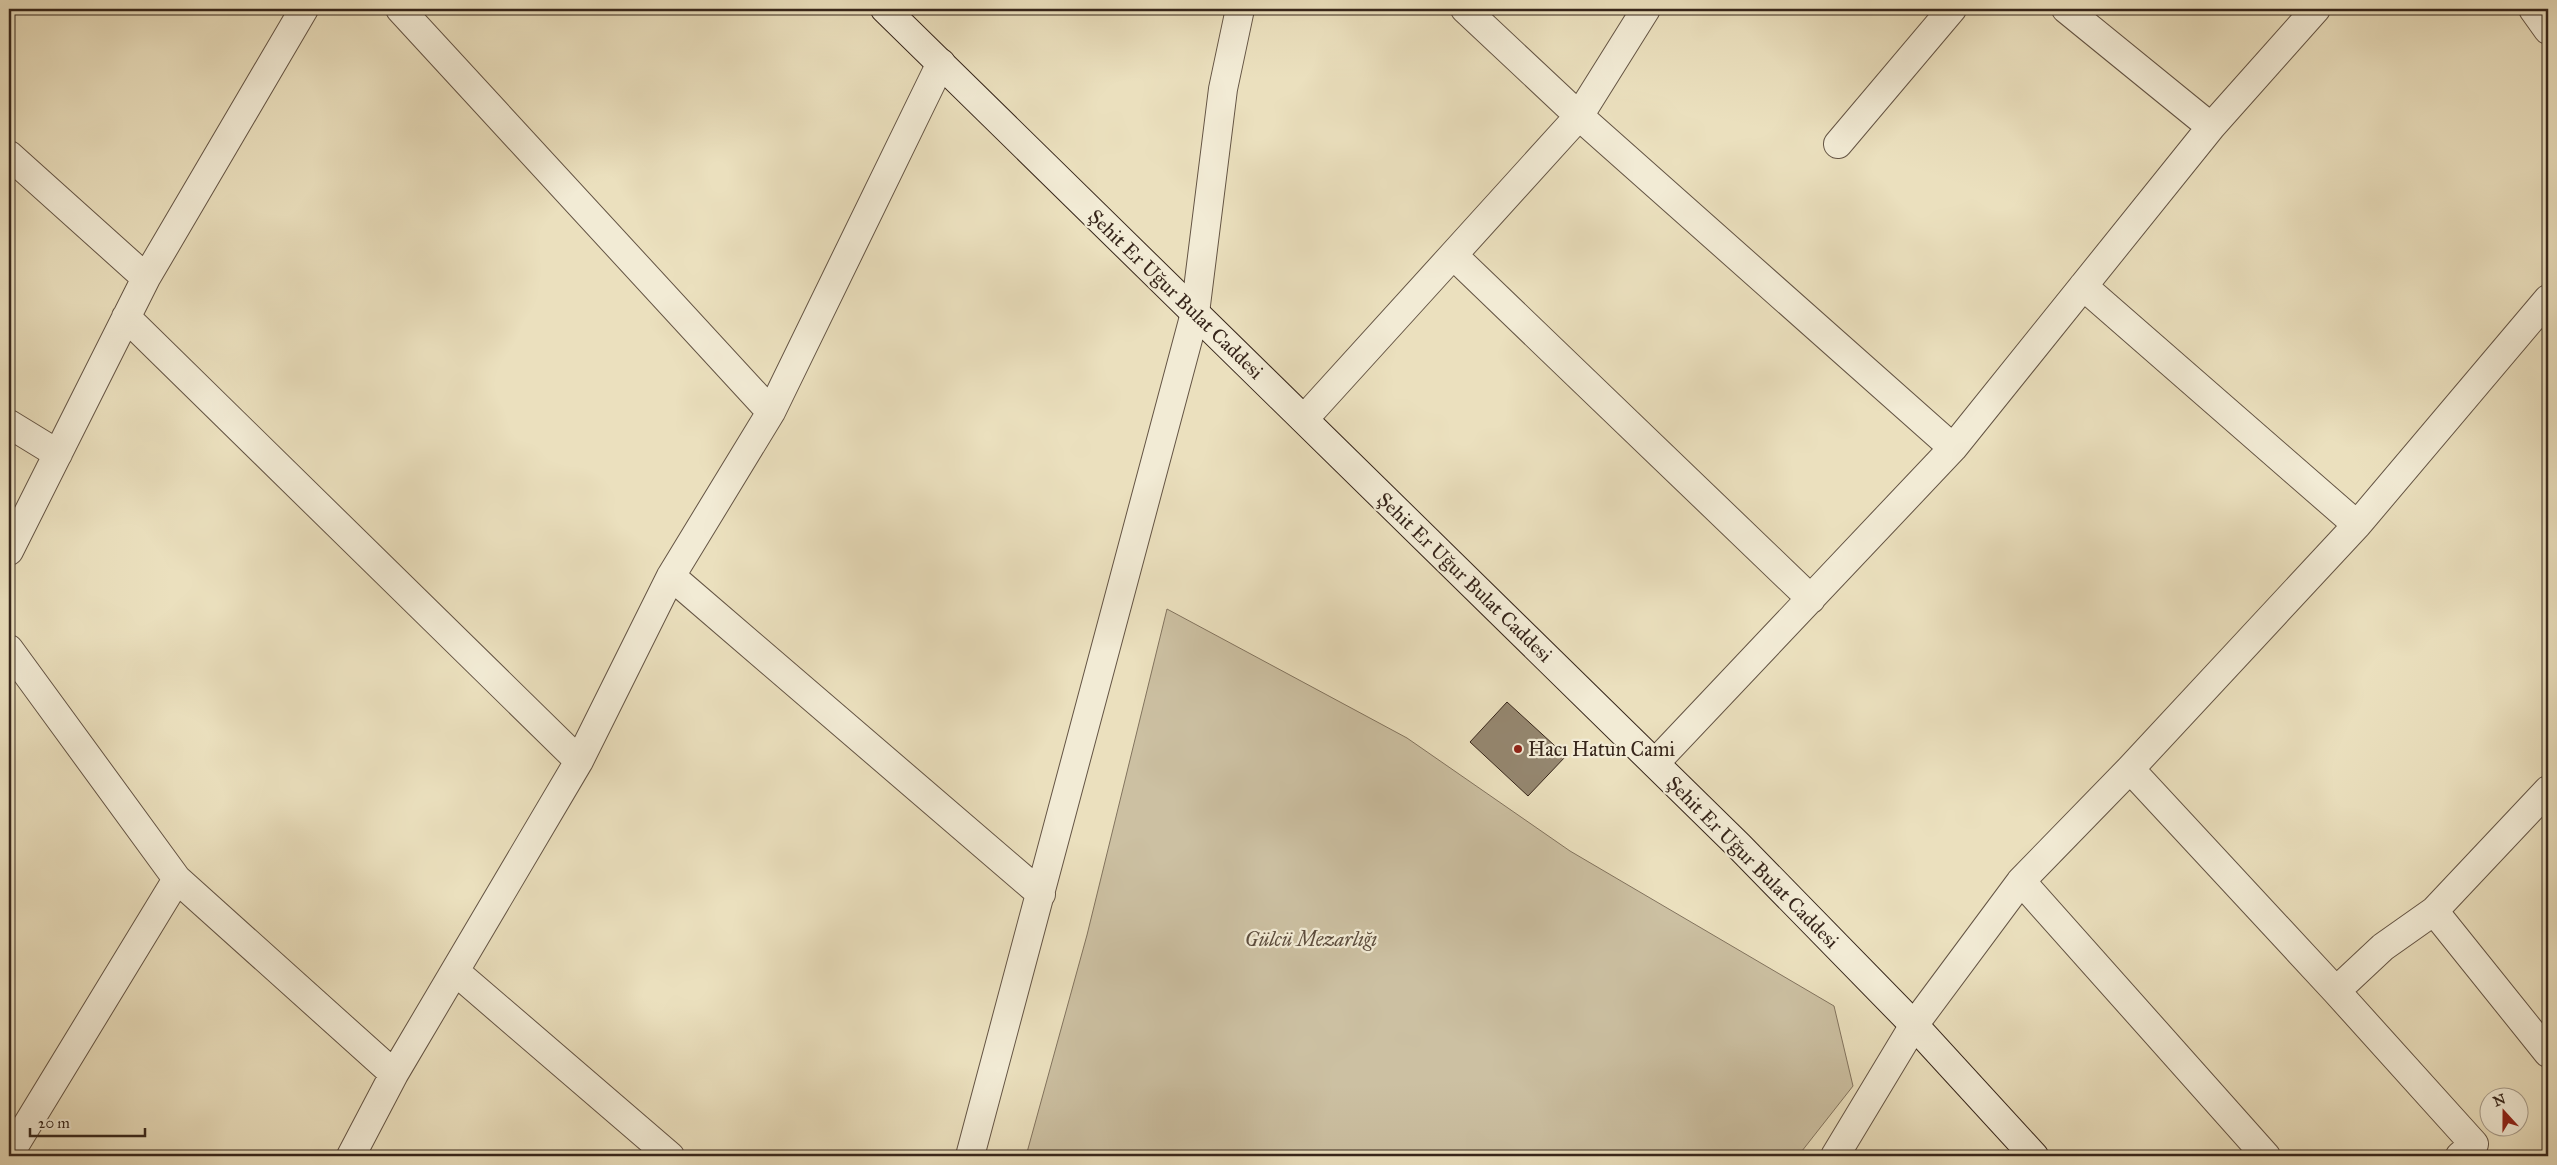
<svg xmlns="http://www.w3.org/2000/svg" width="2557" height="1165" viewBox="0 0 2557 1165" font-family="'IM FELL Great Primer',serif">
	<rect width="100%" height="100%" fill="#ebe0be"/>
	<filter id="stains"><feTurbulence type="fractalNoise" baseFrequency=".004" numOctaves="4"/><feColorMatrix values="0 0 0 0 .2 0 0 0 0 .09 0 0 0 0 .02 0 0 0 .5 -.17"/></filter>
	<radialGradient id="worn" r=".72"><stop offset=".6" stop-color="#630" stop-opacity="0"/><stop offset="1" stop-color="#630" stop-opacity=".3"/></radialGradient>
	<!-- green -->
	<path fill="#ccc0a2" stroke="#82735e" d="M1167,609L1407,738L1570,851L1834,1006L1853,1086L1798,1156H1026L1087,935Z"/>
	<!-- building -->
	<path fill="#958770" stroke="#37261b" d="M1507,702L1566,756L1528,796L1470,742Z"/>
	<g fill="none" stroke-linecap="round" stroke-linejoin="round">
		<!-- minor casing -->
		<g stroke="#645444" stroke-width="30">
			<path id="minor" d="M400,9L771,412
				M1465,9L1579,116L1646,9
				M2066,9L2211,127L2316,9
				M2533,9L2548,30
				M1838,144L1952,9
				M9,155L146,278
				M2083,286L2357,525
				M126,317L579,761
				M1304,419L1453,255
				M9,424L58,454
				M9,551L146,278L304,9
				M671,576L1041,894
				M1811,599L1453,255L1579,116L1953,448L2211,127
				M9,649L177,879L394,1074
				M1655,763L1953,448
				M2021,881L2266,1156
				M2434,911L2548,1053
				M456,972L670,1156
				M2336,991L2383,947L2434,911L2548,790
				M10,1153L177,879
				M351,1156L394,1074L579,761L671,576L771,412L941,63
				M970,1156L1195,313L1223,89L1240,9
				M1835,1156L1914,1025L2021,881L2130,769
				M2460,1156L2474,1144L2336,991L2130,769L2357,525L2548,299"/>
		</g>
		<!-- secondary casing -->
		<g stroke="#37261b" stroke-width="30">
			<path id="secondary" d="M885,9L1739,846L1914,1025L2034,1156"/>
		</g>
		<!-- minor -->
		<use href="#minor" stroke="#f2ebd5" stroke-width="28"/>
		<!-- secondary -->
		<use href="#secondary" stroke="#f2ebd5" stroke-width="28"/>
	</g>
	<!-- markers -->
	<circle fill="#8f2418" stroke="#f2ebd5" stroke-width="2" cx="1518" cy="749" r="5"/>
	<g text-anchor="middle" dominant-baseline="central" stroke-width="4.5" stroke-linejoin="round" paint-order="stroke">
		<!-- street labels -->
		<g font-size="20" fill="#37261b" stroke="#f2ebd5">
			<text transform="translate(1176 294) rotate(44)">Şehit Er Uğur Bulat Caddesi</text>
			<text transform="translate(1465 577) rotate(44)">Şehit Er Uğur Bulat Caddesi</text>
			<text transform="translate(1753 862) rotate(45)">Şehit Er Uğur Bulat Caddesi</text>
		</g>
		<!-- poi labels -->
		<g font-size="20" fill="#37261b" stroke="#f2ebd5" text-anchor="start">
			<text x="1528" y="749">Hacı Hatun Cami</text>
		</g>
		<!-- park labels -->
		<g font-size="20" font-style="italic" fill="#5c4c3d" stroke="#f2ebd5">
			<text x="1311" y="939">Gülcü Mezarlığı</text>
		</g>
	</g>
	<!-- margin -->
	<rect width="2557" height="1165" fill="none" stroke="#ebe0be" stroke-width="30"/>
	<rect x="10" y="10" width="2537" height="1145" fill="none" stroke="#37261b" stroke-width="2.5"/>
	<rect x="15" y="15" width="2527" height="1135" fill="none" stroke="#37261b"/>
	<!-- north arrow -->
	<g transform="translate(2504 1112) rotate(339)"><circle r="24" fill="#f2ebd5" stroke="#a79c8b"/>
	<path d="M0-4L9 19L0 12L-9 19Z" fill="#8f2418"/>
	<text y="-8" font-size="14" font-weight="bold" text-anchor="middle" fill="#37261b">N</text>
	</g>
	<!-- scale -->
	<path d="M30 1128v8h115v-8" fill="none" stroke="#37261b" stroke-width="2.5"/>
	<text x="38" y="1128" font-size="15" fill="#37261b" stroke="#f2ebd5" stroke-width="4" paint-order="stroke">20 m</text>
	<rect width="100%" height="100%" filter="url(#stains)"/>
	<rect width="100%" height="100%" fill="url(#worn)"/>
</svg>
